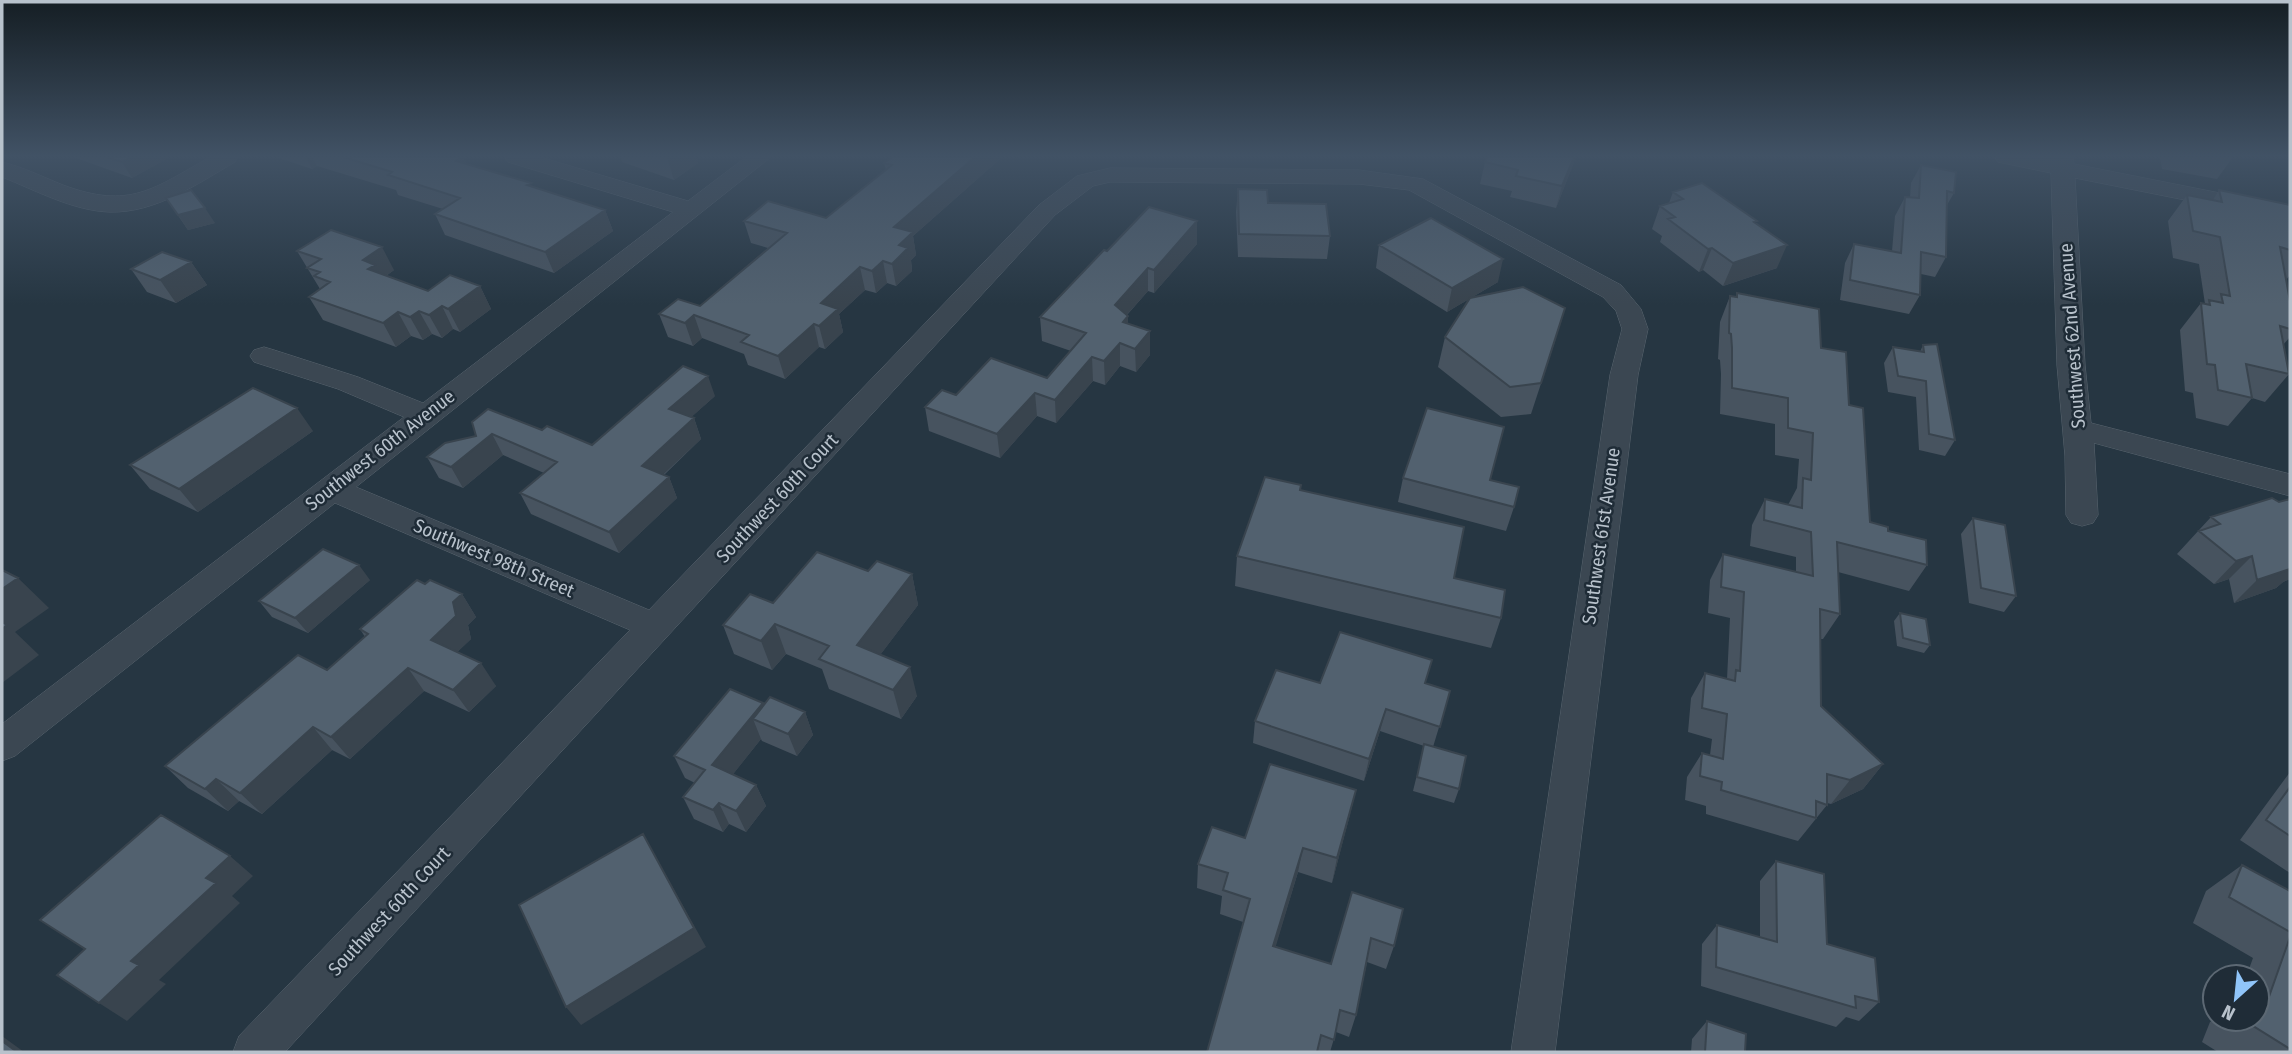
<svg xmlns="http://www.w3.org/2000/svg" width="2292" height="1054" viewBox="0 0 2292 1054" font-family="'Fira Sans Condensed',sans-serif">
	<rect width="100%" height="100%" fill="#263642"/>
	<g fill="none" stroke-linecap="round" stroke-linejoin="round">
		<!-- street casing -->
		<g stroke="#59656f" stroke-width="1">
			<path id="street" d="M210,157H238L235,162C197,184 156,213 110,212C73,211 35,190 2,177V162C23,167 43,177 63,185C130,210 153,189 210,157Z
				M505,157H540L688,201L746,157H771L356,487L649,610L1039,205L1077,176L1110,168L1359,170L1423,179L1621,285L1641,309L1648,329L1638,375L1555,1052H1511L1610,375L1622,329L1616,311L1603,297L1409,190L1359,184L1110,182L1093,186L1055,215L285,1052H233L239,1036L630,630L335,503L15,756L2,761V724L404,417L338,389L254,362L250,356L254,350L264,347L274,350L358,377L423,403L673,212L508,162Z
				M1995,157H2073L2074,164L2290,207V221L2075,178L2085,365L2091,423L2290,474V496L2094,443L2098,515L2093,523L2082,526L2071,523L2066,515L2065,456L2057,365L2051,173L1998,162Z"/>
		</g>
		<!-- street -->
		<use href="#street" fill="#3b4752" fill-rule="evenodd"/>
	</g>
	<!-- wall -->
	<path fill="#47535f" d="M73,157H167L168,158L132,178Z
		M276,157H463L466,164L533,187L605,210L613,231L554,273L445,235L435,214L443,209L398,195L396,190L317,166L312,169Z
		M621,157H697L698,163L674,180L622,162Z
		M892,157H1000V159L913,236L916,255L911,260L912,271L896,286L887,283L876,293L865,290L839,314L843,332L825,349L819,347L785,379L748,365L744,354L702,338L693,346L668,337L659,314L700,306L768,248L751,243L744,221L826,218L886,170L884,163Z
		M1487,157H1576L1556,208L1510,197L1512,191L1480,184L1485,162Z
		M2160,157H2233L2217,179L2162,169Z
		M1921,165L1954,193L1947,205L1946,257L1935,277L1921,274L1920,295L1909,314L1840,300L1845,263L1854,244L1892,251L1895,216L1905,197H1910L1911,183Z
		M1238,189L1268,203L1330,236L1327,259L1238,257L1236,212Z
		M2219,190L2290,205V275L2286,280L2290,301V337L2283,345L2289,374L2265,402L2252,398L2228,426L2196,418L2193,393L2185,391L2180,330L2201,303L2205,304L2199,264L2173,258L2168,221L2187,195L2213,200Z
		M1673,192L1756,224L1777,268L1723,286L1703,270L1699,272L1660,242L1662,236L1652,229L1660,206L1669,203Z
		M166,198L215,223L188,230Z
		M1197,221V244L1154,293L1148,291L1127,315L1128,324L1150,355L1136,372L1120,366L1105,385L1093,381L1056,423L1037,416L1000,458L929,431L925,407L956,395L1047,378L1071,351L1042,341L1040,317Z
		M1379,245L1498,282L1447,312L1376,268Z
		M297,251L394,270L386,276L428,291L480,286L491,309L460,332L453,329L442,338L432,334L423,340L411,336L396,347L323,320L309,297L320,289Z
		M191,262L207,285L176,303L147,292L131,269Z
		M1737,293L1821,348L1849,405L1870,522L1888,531L1927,565L1909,591L1838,572L1840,614L1823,639H1820L1821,706L1883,764L1863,789L1831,804L1827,803V805L1798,841L1706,814V806L1685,800L1687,777L1702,753L1710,755L1712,739L1688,732L1691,698L1705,673L1727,679L1730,618L1708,613L1710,580L1723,554L1796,572V557L1750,546L1752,525L1765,499L1788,505L1797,488L1799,459L1775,455V424L1720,414L1721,374L1720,360L1718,359L1720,322L1730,296L1736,297Z
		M1445,337L1556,338L1531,414L1501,417L1438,367Z
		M1923,345L1955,440L1945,456L1919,450L1916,397L1888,392L1884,363L1893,347L1920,352Z
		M715,396L691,417L694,418L701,439L664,475L669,477L677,498L619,553L531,514L520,493L544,473L503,455L463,488L439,478L427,457L476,436L472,422L542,430L592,445Z
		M313,431L198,512L150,489L130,465Z
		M1403,478L1490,480L1514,507L1506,531L1398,502Z
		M1301,485L1300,491L1454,578L1501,618L1491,648L1235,586L1237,556Z
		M2290,499V579L2283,582L2276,588L2234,603L2229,579L2214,584L2177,554L2211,517L2279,502Z
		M1973,518L2016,596L2004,612L1969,603L1961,534Z
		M868,571L912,574L918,605L880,655L917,696L901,719L829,689L822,669L786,654L772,670L734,654L723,625L773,603Z
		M370,580L308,633L272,617L259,601Z
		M425,584L462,594L476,617L468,625L471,639L457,652L496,686L469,712L424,691L350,759L332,750L262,814L239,801L228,811L188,788L165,766L327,670L365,637L360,629Z
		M1900,613L1930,645L1924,653L1897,646L1894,621Z
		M1320,683L1426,684L1450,691L1433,747L1459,789L1454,803L1413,791L1424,746L1380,731L1364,781L1253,743L1255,721Z
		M763,703L764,705L805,712L813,735L797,756L762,741L761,739L733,774L756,785L766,806L746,832L729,824L723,832L694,819L683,797L695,783L685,778L674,756Z
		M2290,772V873L2240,840Z
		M1356,790L1332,883L1298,872L1275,947L1331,964L1352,892L1394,946L1386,969L1367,962L1356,1015L1349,1037L1336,1032L1330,1052H1207L1243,922L1220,914L1222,896L1197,888L1198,864Z
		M1776,861L1827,944L1879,1002L1859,1021L1846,1017L1836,1027L1701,986L1702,944L1717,925L1760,937V881Z
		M2242,865L2290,891V1052H2218L2202,1042L2210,1022L2215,1019H2257V977H2246L2253,958L2193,923L2206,891Z
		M1707,1021L1745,1052H1691L1692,1039Z"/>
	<!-- shaded-wall -->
	<path fill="#39444e" d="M132,157H167L168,158L132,178L122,162Z
		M306,157H312L317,166L312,169Z
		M463,157L472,177L456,161Z
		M667,157H697L698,163L674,180Z
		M975,157H1000V159L913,236L916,255L911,260L912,271L896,286L892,264L894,227Z
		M1574,157H1576L1556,208L1562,186Z
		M205,208L215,223L188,230L178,215Z
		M605,210L613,231L554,273L545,252Z
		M1197,221V244L1154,293V270Z
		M1787,245L1777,268L1723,286L1733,263Z
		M382,247L394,270L383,278L381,292L363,260Z
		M1712,248L1703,270L1699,272L1708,249Z
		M1503,259L1498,282L1447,312L1452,288Z
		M883,261L887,283L876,293L872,271Z
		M191,262L207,285L176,303L160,280Z
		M860,267L865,290L839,314L843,332L825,349L819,326L821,303Z
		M1148,268V291L1115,328V305Z
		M480,286L491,309L460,332L448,309Z
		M442,306L453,329L442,338L429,315Z
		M419,311L432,334L423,340L410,317Z
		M398,312L411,336L396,347L383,323Z
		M694,315L702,338L693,346L685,323Z
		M1128,316V339L1123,345V322Z
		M814,324L819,347L785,379L778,356Z
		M1150,331V355L1136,372L1135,349Z
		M1120,343V366L1105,385L1104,361Z
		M1092,357L1093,381L1056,423L1055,400Z
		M708,376L715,396L677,430L669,409Z
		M1035,393L1037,416L1000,458L997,434Z
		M297,408L313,431L198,512L179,489Z
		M694,418L701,439L651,486L642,466Z
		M492,434L503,455L463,488L451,467Z
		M669,477L677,498L619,553L609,532Z
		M2252,556L2229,579L2214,584L2236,561Z
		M359,565L370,580L308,633L295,618Z
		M2290,568V579L2283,582L2276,588L2234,603L2257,580Z
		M912,574L918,605L865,675L857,645Z
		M18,578L49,608L15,632L39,655L2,683V589Z
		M462,594L476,617L468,625L471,639L446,663L431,640L453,602Z
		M775,624L786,654L772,670L761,641Z
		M481,663L496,686L469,712L453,690Z
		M910,667L917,696L901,719L893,690Z
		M408,668L424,691L350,759L331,737Z
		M763,703L772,726L753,719L761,739L723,787L712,765Z
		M1386,709L1380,731L1364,781L1369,759Z
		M805,712L813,735L797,756L788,734Z
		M313,727L332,750L262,814L240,793Z
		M1883,764L1863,789L1831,804L1850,780Z
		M216,779L239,801L228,811L205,789Z
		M756,785L766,806L746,832L736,811Z
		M1356,790L1350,815L1332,883L1337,858Z
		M719,803L729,824L723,832L713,810Z
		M643,834L706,947L581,1025L566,1007Z
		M1303,848L1298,872L1269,969L1273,946Z
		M230,856L253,876L232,896L240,903L159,980L166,984L127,1021L99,1003L131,961L206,878Z
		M2,1036L24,1052H17L2,1041Z"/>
	<!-- building -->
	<path fill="#52616f" stroke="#39444e" stroke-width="2" d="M106,157H132L122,162Z
		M343,157H462L456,161L531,183L527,185L605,210L545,252L435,214L460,198L388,175L392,172Z
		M892,157H975L894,227L913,232L899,245L908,248L892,264L883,261L872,271L860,267L821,303L838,309L819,326L814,324L778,356L741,342L749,335L694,315L685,323L659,314L678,299L700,306L787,233L744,221L768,201L826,218L892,165L884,163Z
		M1487,157H1574L1562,186L1516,176L1518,170L1485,162Z
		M1921,165L1956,172L1954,193L1947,191L1946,257L1921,252L1920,295L1850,280L1854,244L1901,253L1905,197L1919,198Z
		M1702,183L1757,221L1754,222L1787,245L1733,263L1712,248L1708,249L1668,219L1675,217L1660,206L1683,199L1673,192Z
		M1238,189L1267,190L1268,203L1326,204L1330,236L1239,234Z
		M191,190L205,208L178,215L166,198Z
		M2219,190L2290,205V250L2280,247L2290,301V329L2280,326L2289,374L2246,364L2252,398L2218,390L2215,365L2207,364L2201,303L2210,305L2209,300L2223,303L2221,294L2230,296L2220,237L2193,231L2187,195L2222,202Z
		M1149,207L1197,221L1154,270L1148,268L1115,305L1128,316L1123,322L1150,331L1135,349L1120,343L1104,361L1092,357L1055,400L1035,393L997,434L925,407L942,390L956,395L991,358L1047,378L1086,333L1040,317L1104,250L1107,251Z
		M1431,218L1503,259L1452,288L1379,245Z
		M331,230L382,247L363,260L375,265L368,269L428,291L450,275L480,286L448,309L442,306L429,315L419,311L410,317L398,312L383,323L309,297L330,282L314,276L320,272L307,268L321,259L297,251Z
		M162,252L191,262L160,280L131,269Z
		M1523,287L1565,308L1541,383L1510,387L1445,337L1470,298Z
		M1737,293L1819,309L1821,348L1846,352L1849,405L1863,408L1870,522L1888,527V531L1926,540L1927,565L1837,542L1840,614L1820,609L1821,706L1883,764L1850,780L1827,774V805L1816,801V818L1721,790L1722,782L1700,776L1702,753L1723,759L1727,714L1702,708L1705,673L1735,681L1736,670L1740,671L1744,592L1721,587L1723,554L1813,576L1811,532L1764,520L1765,499L1802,508L1803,478L1811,480L1813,433L1788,428V398L1732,388V348L1731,334L1729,333L1730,296L1737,297Z
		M1937,344L1955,440L1929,434L1926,381L1898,376L1893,347L1924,352L1923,345Z
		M683,366L708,376L669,409L694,418L642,466L669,477L609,532L520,493L557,462L492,434L451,467L427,457L445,443L476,436L472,422L488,409L542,430L547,426L592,445Z
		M253,388L297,408L179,489L130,465Z
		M1427,408L1504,427L1490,480L1519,487L1514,507L1403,478Z
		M1265,477L1301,485L1300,490L1464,527L1454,578L1505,590L1501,618L1237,556Z
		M2272,498L2279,502L2290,499V569L2257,580L2252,556L2236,561L2199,531L2220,524L2211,517Z
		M1973,518L2005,525L2016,596L1981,588Z
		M323,549L359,565L295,618L259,601Z
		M817,552L868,571L877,561L912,574L857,645L910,667L893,690L819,659L829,646L775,624L761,641L723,625L750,594L773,603Z
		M2,570L18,578L2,589Z
		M417,580L425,584L430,580L462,594L453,602L456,616L431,640L481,663L453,690L408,668L331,737L313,727L240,793L216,779L205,789L165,766L298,655L327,670L368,634L360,629Z
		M1900,613L1926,619L1930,645L1903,638Z
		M2,622L7,625L2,629Z
		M1340,632L1432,660L1425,683L1450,691L1440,727L1386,709L1369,759L1255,721L1276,670L1320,683Z
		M730,689L763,703L712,765L756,785L736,811L719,803L713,810L683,797L705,770L674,756Z
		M770,697L805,712L788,734L753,719Z
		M1424,744L1466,756L1459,789L1417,777Z
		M1270,764L1356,790L1337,858L1303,848L1273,946L1331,964L1352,892L1403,909L1394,946L1371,938L1356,1015L1340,1010L1334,1040L1321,1035L1317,1052H1207L1250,899L1223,890L1228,873L1198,864L1212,827L1245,838Z
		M2290,787V836L2266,820Z
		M161,815L230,856L206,878L216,883L131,961L139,965L99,1003L57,975L85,949L40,920Z
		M643,834L694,928L566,1007L519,905Z
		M1776,861L1824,874L1827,944L1875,958L1879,1002L1855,996L1856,1008L1716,967L1717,925L1777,942Z
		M2242,865L2290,891V932L2229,897Z
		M2290,937V1049L2242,1019H2257V1003L2265,1008Z
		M1707,1021L1746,1034L1745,1052H1705Z
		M2,1041L17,1052H2Z"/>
	<!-- sky -->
	<linearGradient id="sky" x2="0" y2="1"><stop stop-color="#151e24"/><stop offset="0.51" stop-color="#415265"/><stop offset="1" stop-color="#415265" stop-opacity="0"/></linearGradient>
	<rect width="2292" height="305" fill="url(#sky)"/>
	<g text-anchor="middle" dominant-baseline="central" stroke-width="5" stroke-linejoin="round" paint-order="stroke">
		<!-- street labels -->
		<g font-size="19" fill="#b8c2cc" stroke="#1f2c37">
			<text transform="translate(2072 336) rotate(-94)">Southwest 62nd Avenue</text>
			<text transform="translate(380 450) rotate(-38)">Southwest 60th Avenue</text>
			<text transform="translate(777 498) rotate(-47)">Southwest 60th Court</text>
			<text transform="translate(1601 536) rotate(-82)">Southwest 61st Avenue</text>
			<text transform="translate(494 558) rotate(23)">Southwest 98th Street</text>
			<text transform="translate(389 911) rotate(-47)">Southwest 60th Court</text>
		</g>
	</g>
	<!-- border -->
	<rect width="2292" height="1054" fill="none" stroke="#b8c2cc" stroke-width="7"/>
	<!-- north arrow -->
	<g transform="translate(2236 998) rotate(207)"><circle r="33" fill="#1f2c37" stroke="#5c6873" stroke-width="2"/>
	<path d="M0-5L12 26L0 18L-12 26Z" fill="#90c5f9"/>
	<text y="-10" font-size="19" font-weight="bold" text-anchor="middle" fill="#b8c2cc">N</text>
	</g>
</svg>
